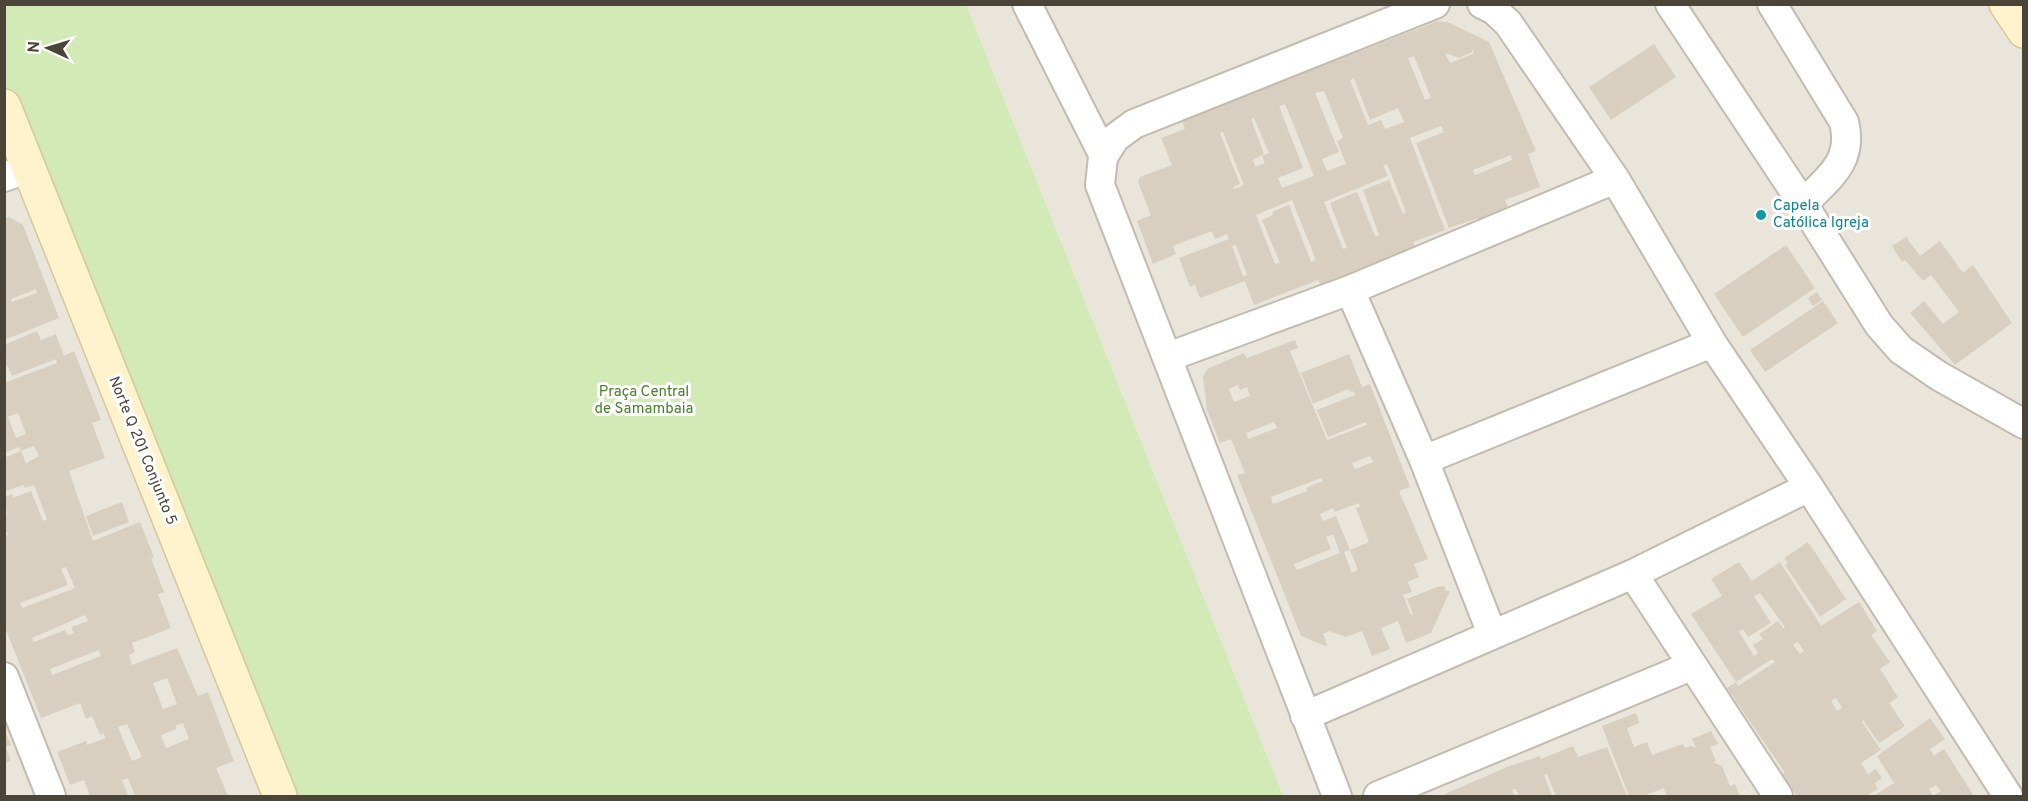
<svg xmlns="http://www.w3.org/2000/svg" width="2028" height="801" viewBox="0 0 2028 801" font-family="Overpass,sans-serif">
	<rect width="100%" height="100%" fill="#f6f3ec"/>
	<!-- residential -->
	<path fill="#eae5da" d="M5,5H2023V796H5Z"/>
	<!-- green -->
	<path fill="#d2eab5" d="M5,5H966L1283,796H263L5,131Z"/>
	<!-- building -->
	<path fill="#d8cfc1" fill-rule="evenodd" d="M1437,21L1450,23L1489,42L1536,151L1528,154L1540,187L1505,200L1510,211L1480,223L1478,218L1449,228L1416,143L1444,132L1441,126L1410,138L1445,230L1413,242L1415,248L1321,286L1318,280L1254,305L1245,281L1200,298L1195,285L1190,287L1179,258L1229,239L1227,234L1215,239L1212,231L1173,246L1176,254L1153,264L1137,221L1151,215L1138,182L1140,177L1172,165L1161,138L1185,129L1182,121ZM1474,47L1473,54L1450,63L1445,53L1459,58L1472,52ZM1414,56L1431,98L1425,100L1408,58ZM1354,78L1370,120L1398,108L1404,122L1385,129L1381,120L1368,125L1350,80ZM1324,91L1343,138L1337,141L1346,164L1327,171L1322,159L1339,152L1315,93ZM1285,104L1314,176L1282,188L1278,178L1303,168L1279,106ZM1254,118L1269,153L1262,156L1265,163L1255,167L1253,160L1264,154L1251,119ZM1223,132L1244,185L1234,189L1233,187L1240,184L1220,133ZM1511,155L1512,160L1475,175L1473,170ZM1387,164L1406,212L1403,214L1389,180L1363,190L1379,235L1375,236L1357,192L1330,203L1347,248L1343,249L1324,202L1388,176L1383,165ZM1292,200L1316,260L1311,262L1289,205L1272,212L1273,215L1262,220L1280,263L1275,264L1256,215ZM1236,245L1247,275L1243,276L1232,246Z
		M1654,44L1676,77L1611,120L1589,87Z
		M9,217L23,225L59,318L4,340V219ZM36,289L37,293L12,302L11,299Z
		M1906,237L1920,256L1940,241L1963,273L1973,265L2012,323L1955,365L1910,313L1924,301L1943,324L1959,312L1931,275L1923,281L1905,260L1902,262L1892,246Z
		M1786,245L1815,288L1743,337L1714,294Z
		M1817,292L1822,300L1813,306L1808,298Z
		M1823,301L1838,323L1765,372L1750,350Z
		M37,331L41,340L56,334L64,356L74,351L101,420L92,423L105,458L69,471L93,541L140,522L154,557L151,558L164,592L158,594L171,628L132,643L135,652L129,655L132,665L177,648L198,696L208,692L234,761L216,768L228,796H135L128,778L122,780L128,796H90L84,780L70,785L57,752L86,741L87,745L106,738L103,733L100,735L92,716L86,719L80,703L41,718L4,625V536L8,535L4,526L7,513L4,497L12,494L13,498L31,491L43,521L47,519L34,485L25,488L23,485L4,492V458L21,451L26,463L39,456L34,446L21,451L19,447L4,453V383L57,363L56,359L12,376L7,365L4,366V345ZM18,413L26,434L16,438L8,417ZM66,567L75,588L22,608L20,603L68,585L61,569ZM85,615L88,621L71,627L74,633L68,635L65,630L34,642L32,638ZM99,650L101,656L52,675L50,669ZM167,678L177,704L163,709L153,683ZM183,723L189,739L166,748L161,735L177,729L175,726ZM127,724L142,757L132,761L118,727Z
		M1295,340L1298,348L1290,351L1327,440L1367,425L1366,422L1328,437L1317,410L1355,395L1353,391L1350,392L1348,389L1313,404L1301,373L1349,354L1362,387L1370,384L1410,487L1399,491L1428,559L1414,564L1419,577L1408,582L1412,592L1403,595L1411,615L1413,614L1407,599L1437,587L1444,586L1446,591H1450L1431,633L1406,643L1398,621L1381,628L1390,649L1372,656L1362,631L1346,637L1329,631L1323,634L1327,645L1325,646L1301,636L1237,475L1245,473L1231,439L1220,443L1207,410L1203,377L1207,369L1244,353L1247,358ZM1238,385L1240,390L1247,387L1250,396L1234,402L1229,389ZM1274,422L1277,428L1248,439L1246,433ZM1370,456L1373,462L1355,469L1352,463ZM1321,478L1323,481L1306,488L1307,491L1273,504L1272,501L1271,497ZM1359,503L1360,507L1356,508L1369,542L1350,550L1336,516L1323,521L1320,514L1333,508L1335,512ZM1333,534L1340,553L1297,570L1294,564L1331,549L1326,537ZM1350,550L1358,570L1352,573L1344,552Z
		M122,502L129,522L93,536L86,516Z
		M1808,542L1846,599L1820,617L1785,565L1788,563L1784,558Z
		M1739,562L1752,581L1780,562L1821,626L1859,602L1877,631L1871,635L1890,662L1880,669L1898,697L1889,703L1905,726L1879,743L1863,720L1862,722L1881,750L1861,763L1868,774L1876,769L1882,778L1875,783L1878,789L1866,796H1797L1782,774L1785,773L1727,688L1736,682L1738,686L1775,662L1772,659L1736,682L1691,614L1722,596L1711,579ZM1760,593L1785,627L1783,628L1778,621L1759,634L1763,639L1753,645L1758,653L1754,656L1739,632L1743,629L1748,637L1771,623L1754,596ZM1798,642L1804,651L1800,654L1793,645ZM1836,698L1842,708L1837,711L1831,701Z
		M1636,713L1639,723L1627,728L1634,747L1647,742L1652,755L1683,744L1685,748L1691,746L1696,748L1692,739L1711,731L1718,744L1710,747L1716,761L1713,762L1722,766L1730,786L1735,784L1740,796H1667L1664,788L1643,796H1629L1602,726Z
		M1930,718L1945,739L1930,749L1934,756L1944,749L1974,796H1873L1894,783L1877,756ZM1936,785L1941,791L1933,796L1929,789Z
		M4,729L11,745L6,747L11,761L4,764Z
		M1573,746L1578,757L1607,747L1627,796H1556L1547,774L1544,775L1552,796H1519L1516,789L1512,790L1515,796H1446L1445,794L1507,767L1540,756L1541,759Z"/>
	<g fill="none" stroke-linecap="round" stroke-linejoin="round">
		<!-- street casing -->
		<g stroke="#c2bbae" stroke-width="32">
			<path id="street" d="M1027,4L1104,156
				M1482,4L1494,10L1508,23L1615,179L1712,343L1809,487L2008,796
				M1670,4L1803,204C1828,178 1854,162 1844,122L1772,4
				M4,177L29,168
				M1803,204L1879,325L1901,350L1939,376L2024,424
				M1168,357L1350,290
				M1424,460L1712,343
				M1633,574L1778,796
				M1492,634L1424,460L1350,290L1615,179
				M4,677L51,796
				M1305,716L1633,574L1809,487
				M1337,796L1100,185L1103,157L1115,138L1134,124L1435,4
				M1378,796L1691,666"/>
		</g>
		<!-- secondary casing -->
		<g stroke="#d6c79b" stroke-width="36">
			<path id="secondary" d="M2006,4L2024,31
				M4,106L280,796"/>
		</g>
		<!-- street -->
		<use href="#street" stroke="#fff" stroke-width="28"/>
		<!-- secondary -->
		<use href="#secondary" stroke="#fff3cd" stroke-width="33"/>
	</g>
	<!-- markers -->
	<circle fill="#0f9aa8" stroke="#fff" stroke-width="2" cx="1761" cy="215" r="6"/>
	<g text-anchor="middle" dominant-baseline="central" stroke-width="6" stroke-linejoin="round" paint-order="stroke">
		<!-- culture labels -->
		<g font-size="15" fill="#0d838f" stroke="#fff" text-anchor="start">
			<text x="1773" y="206">Capela<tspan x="1773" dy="17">Católica Igreja</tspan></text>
		</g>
		<!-- park labels -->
		<g font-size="15" fill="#4a7f2a" stroke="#fff">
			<text x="644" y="392">Praça Central<tspan x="644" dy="17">de Samambaia</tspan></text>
		</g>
		<!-- street labels -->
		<g font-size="15" fill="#4b4439" stroke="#fff">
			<text transform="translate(142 451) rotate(68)">Norte Q 201 Conjunto 5</text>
		</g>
	</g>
	<!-- border -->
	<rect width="2028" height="801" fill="none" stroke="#4b4439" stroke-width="12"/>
	<!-- north arrow -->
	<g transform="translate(48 48) rotate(274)" stroke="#ffffff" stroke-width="4.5" paint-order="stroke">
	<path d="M0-4.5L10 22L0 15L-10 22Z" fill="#4b4439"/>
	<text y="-9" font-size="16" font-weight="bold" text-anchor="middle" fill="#4b4439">N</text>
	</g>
</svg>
